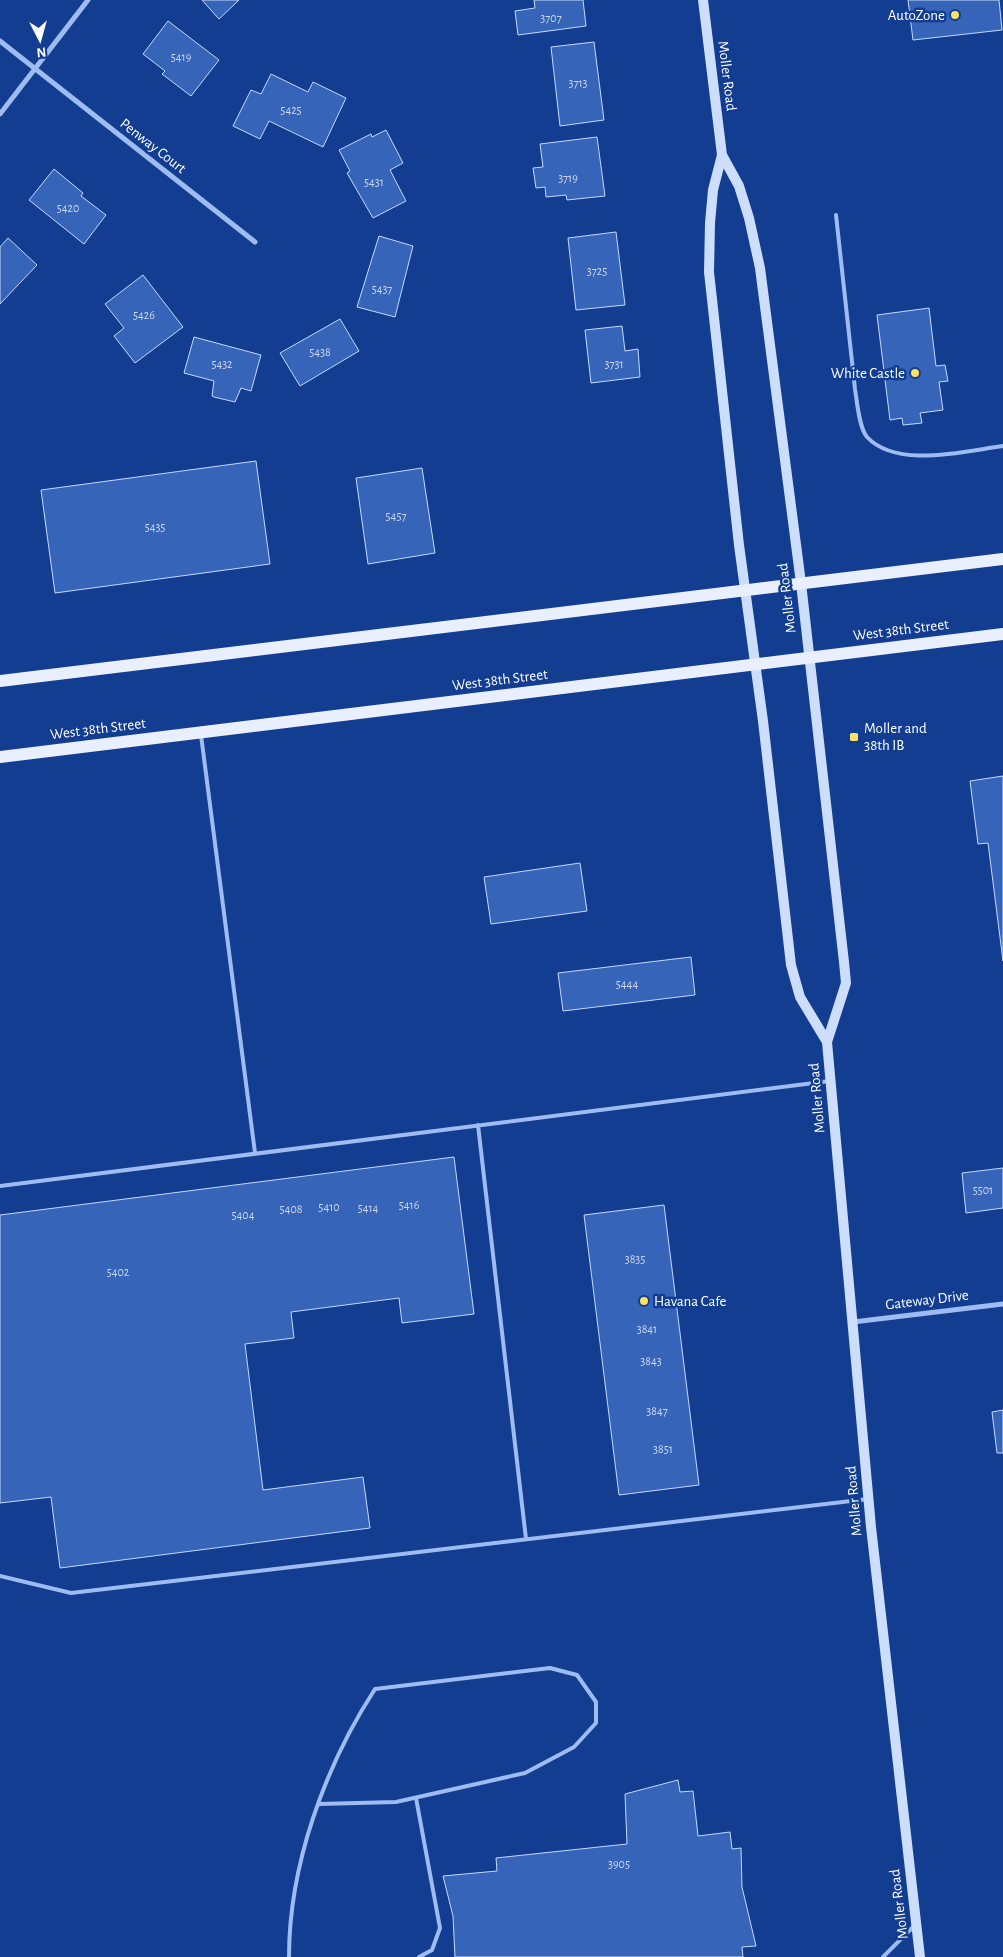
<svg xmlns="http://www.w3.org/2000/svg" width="1003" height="1957" viewBox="0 0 1003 1957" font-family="'Alegreya Sans',sans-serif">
	<rect width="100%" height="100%" fill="#123d91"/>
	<!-- building -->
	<path fill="#3664b8" stroke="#c5d9fd" d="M202,0H239L219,19Z
		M534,0H583L586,26L518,35L515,11L535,8Z
		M908,0H999L1002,30L913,40Z
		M168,21L219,60L191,96L162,74L165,71L143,54Z
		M594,42L604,120L560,126L551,47Z
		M271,74L308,92L313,82L346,98L323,147L269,121L260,139L233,126L251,90L261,94Z
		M386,130L403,163L390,170L406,201L373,218L347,173L350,171L339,150L371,134L372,137Z
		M597,137L605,196L567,200L566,195L546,197L545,187L536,188L533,168L543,167L540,144Z
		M54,169L83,193L81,196L106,215L84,244L29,200Z
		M616,232L625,305L576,310L568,238Z
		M379,236L413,246L395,317L357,307Z
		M8,238L37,265L0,304V247Z
		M143,275L183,327L135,363L114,336L124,328L105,304Z
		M929,308L936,366L945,365L948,381L939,382L943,410L920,413L922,423L903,425L902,418L890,420L877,315Z
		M340,319L359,351L300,386L280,353Z
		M622,326L625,351L638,349L640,377L591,383L585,330Z
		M194,337L261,355L251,391L241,388L235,402L214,397L212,396L214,381L184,373Z
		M256,461L270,564L55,593L41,490Z
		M422,468L435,553L368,564L356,478Z
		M1003,776V961L988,843L978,844L970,781Z
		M580,863L587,911L491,924L484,877Z
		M691,957L695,995L563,1011L558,973Z
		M454,1157L474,1314L402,1323L399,1298L291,1312L294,1338L245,1344L263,1490L363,1477L370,1528L60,1568L51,1497L0,1503V1215Z
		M1003,1168V1208L966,1213L962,1173Z
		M664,1205L699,1485L619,1495L584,1215Z
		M1003,1410V1453H997L992,1412Z
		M678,1780L680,1792L693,1791L698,1836L730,1832L732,1849L741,1848L742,1887L756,1946L742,1947L743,1957H455L453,1916L443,1876L497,1871L496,1858L627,1844L625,1794Z"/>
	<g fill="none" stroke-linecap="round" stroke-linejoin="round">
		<!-- service -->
		<path stroke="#9ebcf2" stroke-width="4" d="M836,215L855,389C857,401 859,428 867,437C897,469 964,451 1003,446
			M201,735L255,1153
			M478,1125L526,1539
			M0,1186L830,1081
			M0,1576L71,1593L868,1499
			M416,1798L440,1928L432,1950L419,1957
			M289,1957C289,1865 325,1766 375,1689L550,1668L577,1675L596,1702V1723L574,1747L525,1773L396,1802L319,1804
			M883,1957L915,1925"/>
		<!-- minor -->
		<path stroke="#9ebcf2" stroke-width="5" d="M0,41L255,242
			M0,114L88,0
			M853,1322L1003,1304"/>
		<!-- secondary -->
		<path stroke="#cdddfc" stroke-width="10" d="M703,0L722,155L739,186L749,218L760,268L801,583L844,962L846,983L827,1042L871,1527L920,1957
			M722,155L713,190L710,223L709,272L739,545L763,721L791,965L800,997L827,1042"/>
		<!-- primary -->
		<path stroke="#e9efff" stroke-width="12" d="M0,681L1003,559
			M0,757L1003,634"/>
	</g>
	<!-- markers -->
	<g fill="#ffe05f" stroke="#123d91" stroke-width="2">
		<circle cx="955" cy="15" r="5"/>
		<circle cx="915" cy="373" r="5"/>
		<rect x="849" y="732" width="10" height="10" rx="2.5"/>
		<circle cx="644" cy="1301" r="5"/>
	</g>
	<g text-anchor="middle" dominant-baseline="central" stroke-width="5" stroke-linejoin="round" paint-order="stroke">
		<!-- number labels -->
		<g font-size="12" fill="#cdd8ed">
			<text x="551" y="18">3707</text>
			<text x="181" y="57">5419</text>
			<text x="578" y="83">3713</text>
			<text x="291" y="110">5425</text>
			<text x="568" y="178">3719</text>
			<text x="374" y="182">5431</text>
			<text x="68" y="208">5420</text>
			<text x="597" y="271">3725</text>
			<text x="382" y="289">5437</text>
			<text x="144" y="315">5426</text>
			<text x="320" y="352">5438</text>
			<text x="222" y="364">5432</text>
			<text x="614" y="364">3731</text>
			<text x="396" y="516">5457</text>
			<text x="155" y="527">5435</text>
			<text x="627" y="984">5444</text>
			<text x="983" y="1190">5501</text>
			<text x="409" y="1205">5416</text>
			<text x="329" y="1207">5410</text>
			<text x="368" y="1208">5414</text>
			<text x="291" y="1209">5408</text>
			<text x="243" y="1215">5404</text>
			<text x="635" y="1259">3835</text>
			<text x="118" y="1272">5402</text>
			<text x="647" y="1329">3841</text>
			<text x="651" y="1361">3843</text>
			<text x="657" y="1411">3847</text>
			<text x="663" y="1449">3851</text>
			<text x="619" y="1864">3905</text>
		</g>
		<!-- poi labels -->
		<g font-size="15" fill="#fff" stroke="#123d91" text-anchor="end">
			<text x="945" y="15">AutoZone</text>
			<text x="905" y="373">White Castle</text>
			<text x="864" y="728" text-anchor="start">Moller and<tspan x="864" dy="17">38th IB</tspan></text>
			<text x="654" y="1301" text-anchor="start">Havana Cafe</text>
		</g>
		<!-- street labels -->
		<g font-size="15" fill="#fff" stroke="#123d91">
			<text transform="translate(727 76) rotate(83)">Moller Road</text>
			<text transform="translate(153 146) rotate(38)">Penway Court</text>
			<text transform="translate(787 598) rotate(-97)">Moller Road</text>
			<text transform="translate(901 630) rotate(-7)">West 38th Street</text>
			<text transform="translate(500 680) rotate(-7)">West 38th Street</text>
			<text transform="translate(98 729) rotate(-7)">West 38th Street</text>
			<text transform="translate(817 1098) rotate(-95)">Moller Road</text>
			<text transform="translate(927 1300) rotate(-7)">Gateway Drive</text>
			<text transform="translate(854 1501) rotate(-95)">Moller Road</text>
			<text transform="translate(899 1904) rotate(-97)">Moller Road</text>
		</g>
	</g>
	<!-- north arrow -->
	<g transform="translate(40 40) rotate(174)" stroke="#123d91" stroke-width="4" paint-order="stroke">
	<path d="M0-4L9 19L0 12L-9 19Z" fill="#ffffff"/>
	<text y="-8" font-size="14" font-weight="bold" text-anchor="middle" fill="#ffffff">N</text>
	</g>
</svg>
